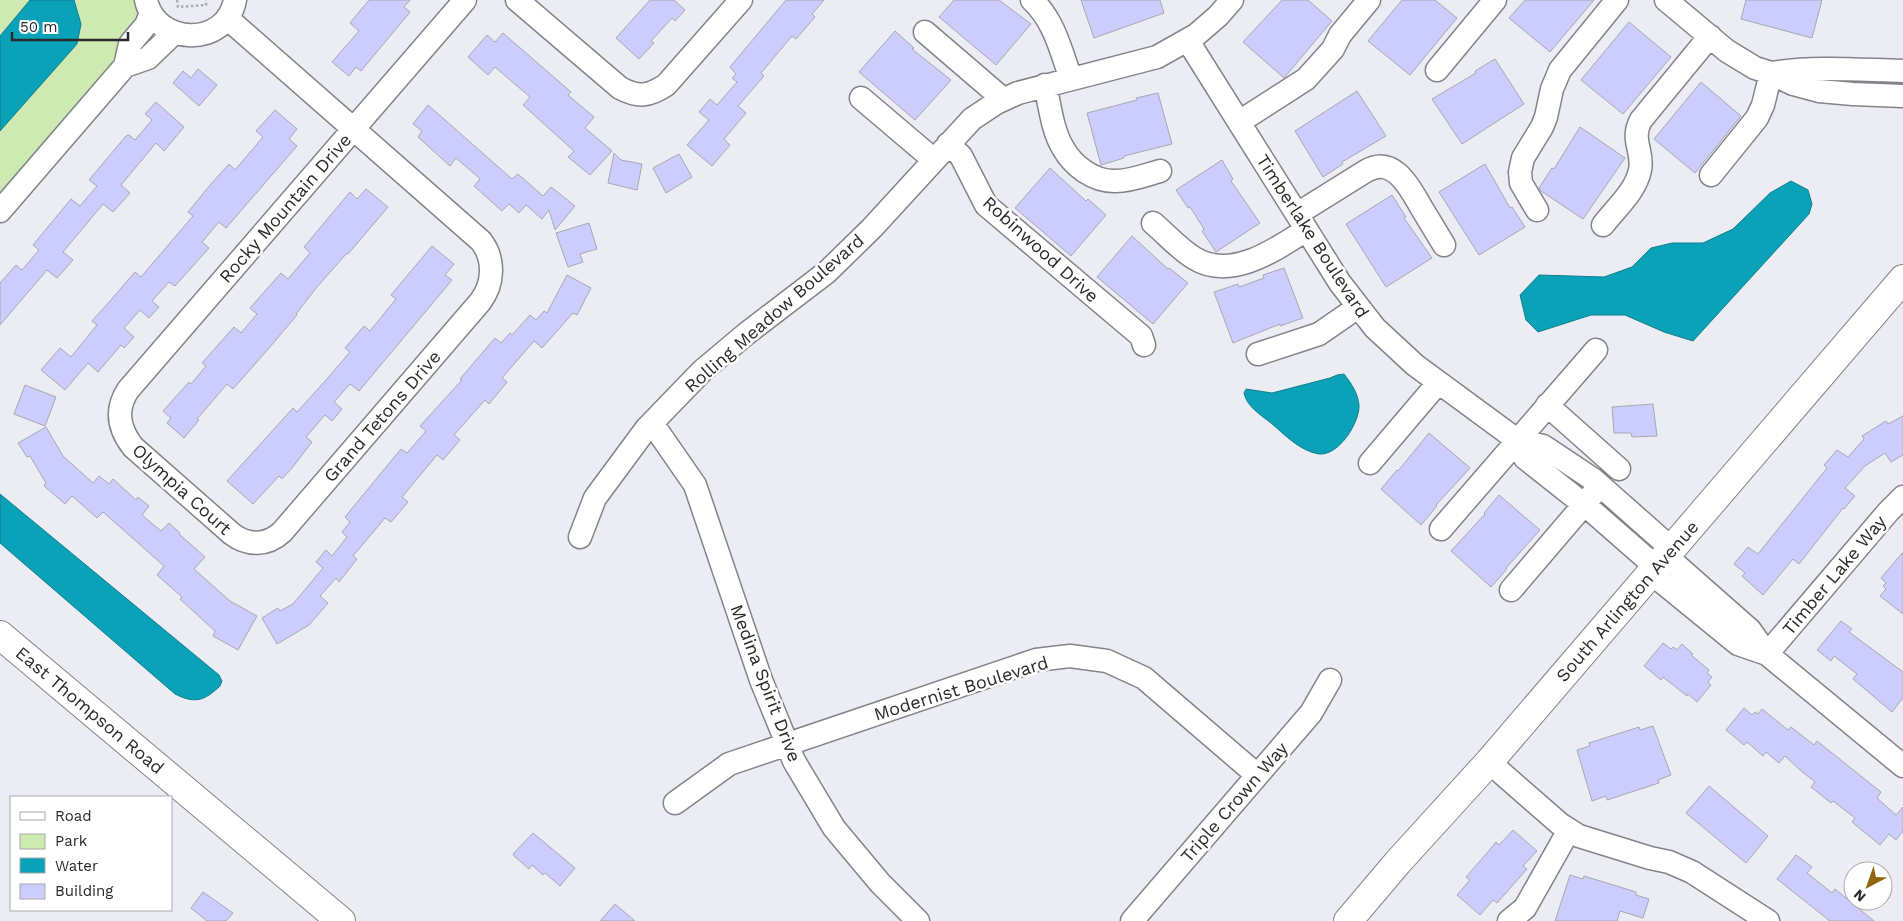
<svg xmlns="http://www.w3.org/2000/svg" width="1903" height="921" viewBox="0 0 1903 921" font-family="'Work Sans',sans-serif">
	<rect width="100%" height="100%" fill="#ecedf4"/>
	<!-- green -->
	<path fill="#cfe9b2" d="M0,0H146V25L0,211Z"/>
	<!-- water -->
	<path fill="#09a2b8" stroke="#137e8e" d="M30,0H74L81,24L77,44L0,131V36Z
		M1791,181L1808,190L1812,204L1809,214L1693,341L1664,332L1625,315H1591L1538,332L1526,320L1520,295L1539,275L1604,277L1632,267L1651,248L1672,243H1703L1733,229L1770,193Z
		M1344,374C1351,383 1358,393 1359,405C1360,422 1339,456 1319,454C1300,451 1285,435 1271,423C1261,415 1247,407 1244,393L1246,389L1272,393L1330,378L1337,375Z
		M0,494L219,675L222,681L220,686C204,701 195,704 175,694L0,543Z"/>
	<!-- building -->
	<path fill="#cacdfd" stroke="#a8a9af" d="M369,0H410L404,7L410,12L361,71L356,67L349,76L332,62L359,31L350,23Z
		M650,0H674L685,10L675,21L672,18L651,41L654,43L639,59L616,38Z
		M786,0H824L812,14L815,17L796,39L792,36L761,73L764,76L738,106L746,113L724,139L730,145L712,166L687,145L709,120L699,112L710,99L717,105L737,82L732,78L736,74L730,67Z
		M954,0H999L1031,24L996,65L939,17Z
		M1081,0H1160L1164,13L1094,38Z
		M1282,0H1308L1332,21L1284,78L1243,42Z
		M1402,0H1435L1457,18L1410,75L1368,41Z
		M1525,0H1594L1550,52L1509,18Z
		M1746,0H1822L1812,38L1741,19Z
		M1629,22L1671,57L1623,114L1581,80Z
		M895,31L914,48L912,49L951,80L915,120L859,72Z
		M503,33L571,92L568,95L594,117L585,128L612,151L590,175L568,157L574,151L523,105L530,97L495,67L488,75L468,57L487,35L495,42Z
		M1495,59L1524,104L1462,144L1432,99L1476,73L1475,71Z
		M198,69L217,85L199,106L173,83L183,71L191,78Z
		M1701,82L1741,116L1695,173L1654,139Z
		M1357,91L1386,136L1342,162L1343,164L1323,177L1295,131Z
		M1158,93L1172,144L1124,156V158L1101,165L1087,113L1137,100L1136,98Z
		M156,102L184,127L164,151L156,143L121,185L130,193L113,212L103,204L63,252L73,260L57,278L47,270L0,325V283L16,265L22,270L39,250L33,245L71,199L80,206L97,186L89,180L126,136L129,135L135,140L152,120L145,114Z
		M428,105L512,179L518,174L543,196L551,187L575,206L555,230L549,210L542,219L526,205L519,213L509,204L502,211L474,186L480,179L477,176L456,158L450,166L418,137L422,131L413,124Z
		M275,110L297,129L289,139L297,146L226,228L219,222L202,242L209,248L175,286L169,282L152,301L159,307L149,318L140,310L124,328L134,337L124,348L121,345L98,372L88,363L65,390L41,370L60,348L71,357L97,325L92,321L110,301L135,272L141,277L193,216L188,212L211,184L229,164L235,170L263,137L256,131Z
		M1580,127L1625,158L1583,219L1541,191L1539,188L1552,168L1554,169Z
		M614,153L621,160L642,164L637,190L608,183Z
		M679,154L692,177L666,193L653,168Z
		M1222,160L1233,179L1231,181L1260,223L1216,252L1202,231L1204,229L1190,207L1188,208L1176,190Z
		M1485,164L1510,208L1512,207L1525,227L1479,255L1439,192Z
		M1050,168L1086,201L1088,199L1106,215L1071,256L1015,208Z
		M366,189L388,207L348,254L347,253L317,287L296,314L297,315L270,347L233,389L227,384L197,419L199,420L184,438L167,423L171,418L163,411L189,382L191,384L206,366L202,363L234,327L241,333L257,314L250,308L281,273L288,279L310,253L304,247L350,192L357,199Z
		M1392,195L1406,217L1404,218L1432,258L1386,287L1346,224Z
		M589,223L597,249L580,254L583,262L568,267L556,233Z
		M1132,236L1168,269L1169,268L1188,283L1153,324L1097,277Z
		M432,246L454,264L445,275L452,280L359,391L350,384L334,402L342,409L332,421L325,415L306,437L312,442L292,468L282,479L279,476L253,504L227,481L293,408L297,412L326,380L350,352L345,348L364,326L370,331L396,299L391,295Z
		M1284,268L1303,318L1280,326V324L1233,343L1214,292L1238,284L1239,287L1264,278L1263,275Z
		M567,275L591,288L577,315L573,313L542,348L534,341L502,378L507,382L489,404L485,400L454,435L460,440L443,460L437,455L402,497L408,502L391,522L385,518L353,556L357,559L339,582L336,578L320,596L328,603L309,625L277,644L262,618L278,608L280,611L293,604L323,568L316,562L326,550L332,556L347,537L342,532L350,522L345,517L391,461L401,449L407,453L426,431L420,426L462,380L460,379L495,338L501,343L510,333L512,335L530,315L536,320L544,311L547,313Z
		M25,385L56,397L45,426L14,414Z
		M1653,404L1657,436L1632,437L1631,433H1614L1612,407Z
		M1903,416V455L1891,462L1885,453L1865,466L1845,488L1855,496L1844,509L1843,508L1799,564L1793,559L1763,595L1742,576L1745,573L1734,564L1748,547L1758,554L1827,468L1824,465L1837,450L1848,457L1864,439L1862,436L1886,421L1888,424Z
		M46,427L63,456L93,483L99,476L109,484L113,479L136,500L138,497L149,506L142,515L161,531L169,523L180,533L179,534L205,557L194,569L230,601L257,616L238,650L213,636L215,631L180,599L182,597L157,575L164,566L103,512L97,518L72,496L65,504L44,486L46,483L30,456L27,457L18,443Z
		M1429,433L1470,468L1436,505L1437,506L1421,525L1381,489L1397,470L1398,471Z
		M1499,495L1540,530L1506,568L1507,569L1491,587L1451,551L1485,514L1484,513Z
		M1903,552V614L1880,596L1886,589L1883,586L1886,583L1881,578Z
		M1841,621L1852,629L1849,632L1903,672V698L1892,712L1853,679L1857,674L1834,656L1831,661L1817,650Z
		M1663,643L1671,649L1673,647L1677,650L1682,644L1693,654L1691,655L1709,670L1707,673L1712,677L1708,682L1711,685L1697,702L1688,694L1687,696L1663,677L1661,680L1644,666Z
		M1744,708L1752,715L1755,712L1758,714L1762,709L1788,730L1791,727L1814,745L1817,741L1881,792L1877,798L1896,815L1903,807V831L1896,840L1889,834L1880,845L1852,822L1855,818L1833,801L1831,803L1811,787L1815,782L1800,770L1785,756L1779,763L1766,752L1763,756L1747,742L1744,745L1726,730Z
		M1653,726L1671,775L1658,780L1659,783L1607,800L1606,796L1592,801L1577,750L1590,746L1589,743L1639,727L1640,730Z
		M1709,786L1768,836L1746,863L1686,813Z
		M1513,830L1537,851L1523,866L1527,869L1497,903L1493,900L1480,915L1457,895L1470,880L1466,877L1487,853L1496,842L1499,845Z
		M533,833L575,868L560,886L545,873L543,875L532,865L529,869L514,856L513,854Z
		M1796,855L1812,867L1807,873L1832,893L1835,889L1874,921H1830L1777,879Z
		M1570,875L1583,879L1584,876L1636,892V895L1649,899L1643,918L1620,911L1617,921H1555Z
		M203,892L233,913L226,921H207L191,908Z
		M615,904L635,921H600Z"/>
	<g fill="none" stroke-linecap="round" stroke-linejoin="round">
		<!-- minor casing -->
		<g stroke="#83838a" stroke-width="25">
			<path id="minor" d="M146,0C156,46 226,48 235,0
				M517,0L620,88C639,98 649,96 666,85L741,0
				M1032,0C1054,20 1061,51 1071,79
				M1666,0L1727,51L1755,68L1771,73L1793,84L1819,91L1853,94L1903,96
				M151,13L146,25L130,44L125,66L148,58L174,33
				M227,18L481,241C495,259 494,284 480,302L282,532C267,546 248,546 232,534L133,447C119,429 115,410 128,390L465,0
				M925,32L1003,99
				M1188,41L1340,283L1375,328L1415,365L1517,440L1543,446L1594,480L1672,549
				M1437,70L1495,0
				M1045,85C1050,105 1052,130 1063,148C1073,166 1094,182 1116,181C1131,181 1146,175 1160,171
				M861,98L934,160
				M1239,122L1306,79L1333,49L1340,35L1369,0
				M948,144L961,156L986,205L1141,336L1144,345
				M1711,175L1757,118L1763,105L1771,73C1815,66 1859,70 1903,71
				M1537,210L1521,183L1520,172L1523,158L1542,127L1546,117L1552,89L1560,70L1617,0
				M0,211L125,66
				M1297,214L1366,171C1394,155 1410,188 1421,207C1429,220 1436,232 1444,245
				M1153,223C1166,234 1179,249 1194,258C1231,281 1275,250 1306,230
				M1603,225C1616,208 1636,191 1640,170C1644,151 1630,140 1641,120L1710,36
				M1258,354L1319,334L1358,307
				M1547,405L1619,469
				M652,423L695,485L761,680L794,761L834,828L880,883L918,921
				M1517,440L1525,458L1592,511L1656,567
				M1370,463L1438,383
				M1441,529L1596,350
				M580,537L595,498L646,429L702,371L746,334L827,272L872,228L972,119L996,103L1018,93L1157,57L1196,35L1218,16L1232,0
				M1666,556L1750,630L1767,654L1903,766
				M1651,573L1738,644L1767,654
				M1511,590L1593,494
				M1767,654L1888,512L1903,497
				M1489,762L1560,824L1579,836L1650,858L1669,862L1692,872L1768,921
				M675,803L729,764L1036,660L1070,656L1107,661L1144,678L1257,775
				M1132,921L1311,713L1330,680
				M1509,921L1525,908L1569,830"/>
		</g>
		<!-- major casing -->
		<g stroke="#83838a" stroke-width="30">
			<path id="major" d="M0,635L341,921
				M1348,921L1398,862L1489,762L1903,279"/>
		</g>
		<!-- path -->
		<path stroke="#abacb2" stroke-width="2.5" stroke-dasharray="2.5 2.5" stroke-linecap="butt" d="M177,0L178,7L206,5V0"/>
		<!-- minor -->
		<use href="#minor" stroke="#fff" stroke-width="22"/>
		<!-- major -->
		<use href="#major" stroke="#fff" stroke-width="28"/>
	</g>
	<g text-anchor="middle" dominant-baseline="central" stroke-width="5" stroke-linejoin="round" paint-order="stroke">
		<!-- street labels -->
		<g font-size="18" fill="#2a2a2d" stroke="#fff">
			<text transform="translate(285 208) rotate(-49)">Rocky Mountain Drive</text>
			<text transform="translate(1313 236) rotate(57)">Timberlake Boulevard</text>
			<text transform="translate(1041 249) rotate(42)">Robinwood Drive</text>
			<text transform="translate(774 313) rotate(-41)">Rolling Meadow Boulevard</text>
			<text transform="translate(382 416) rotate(-49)">Grand Tetons Drive</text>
			<text transform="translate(182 489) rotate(42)">Olympia Court</text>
			<text transform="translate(1834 575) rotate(-50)">Timber Lake Way</text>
			<text transform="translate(1627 601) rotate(-49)">South Arlington Avenue</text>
			<text transform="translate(766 683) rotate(69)">Medina Spirit Drive</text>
			<text transform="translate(961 688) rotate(-17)">Modernist Boulevard</text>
			<text transform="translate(90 710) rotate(40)">East Thompson Road</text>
			<text transform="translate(1234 802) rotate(-49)">Triple Crown Way</text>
		</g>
	</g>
	<!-- legend -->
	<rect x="10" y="796" width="162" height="115" fill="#ffffff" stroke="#aaaaab"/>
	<rect x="20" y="812" width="25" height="8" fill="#ffffff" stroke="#aaaaab"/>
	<text x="55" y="821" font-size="15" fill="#2a2a2d">Road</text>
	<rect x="20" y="834" width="25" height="15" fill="#cfe9b2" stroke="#aaaaab"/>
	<text x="55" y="846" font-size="15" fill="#2a2a2d">Park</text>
	<rect x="20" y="858" width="25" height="15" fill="#09a2b8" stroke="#aaaaab"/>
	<text x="55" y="871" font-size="15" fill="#2a2a2d">Water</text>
	<rect x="20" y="884" width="25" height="15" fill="#cacdfd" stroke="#aaaaab"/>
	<text x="55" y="896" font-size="15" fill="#2a2a2d">Building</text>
	<!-- north arrow -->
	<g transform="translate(1868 886) rotate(221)"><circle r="24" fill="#ffffff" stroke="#aaaaab"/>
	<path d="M0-4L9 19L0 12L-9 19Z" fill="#8f680e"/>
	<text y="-8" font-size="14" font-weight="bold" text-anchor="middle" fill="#2a2a2d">N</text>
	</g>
	<!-- scale -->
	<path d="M12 32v8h116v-8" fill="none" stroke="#2a2a2d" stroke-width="2.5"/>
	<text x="20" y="32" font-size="15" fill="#2a2a2d" stroke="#ffffff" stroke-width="4" paint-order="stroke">50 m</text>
</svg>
